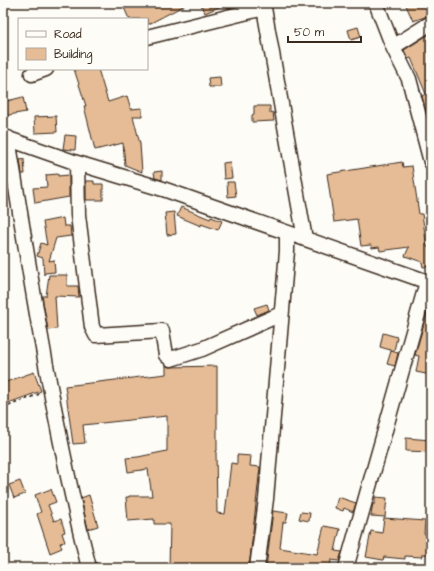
<svg xmlns="http://www.w3.org/2000/svg" width="434" height="571" viewBox="0 0 434 571" font-family="'Architects Daughter',sans-serif">
	<rect width="100%" height="100%" fill="#fdfcf7"/>
	<filter id="ink" filterUnits="userSpaceOnUse"><feTurbulence type="fractalNoise" baseFrequency=".025" numOctaves="2"/><feDisplacementMap in="SourceGraphic" scale="8" xChannelSelector="R" yChannelSelector="G"/><feConvolveMatrix kernelMatrix="1 2 1 2 8 2 1 2 1" color-interpolation-filters="sRGB"/></filter>
	<g filter="url(#ink)">
		<!-- building -->
		<path fill="#e5bc95" stroke="#3b2a1e" d="M122,3H189L147,25V19H129Z
			M200,3H228L205,13Z
			M405,3H431V15L413,21Z
			M358,27L361,37L351,40L348,30Z
			M431,33V121L427,115L422,96L426,94L411,58L408,59L404,50Z
			M74,69H98L108,102L127,96L131,109L142,108V116H133L140,144L142,172L125,165L123,143L95,150L84,106H86Z
			M220,77L221,87H209L208,78Z
			M23,97L26,112L3,116V102Z
			M254,106H270V113L273,112L274,121L252,122V115L254,114Z
			M56,116L57,132L35,133L34,117Z
			M65,135L76,136L75,150L63,149Z
			M24,159L25,174H22L20,160Z
			M230,162L232,178L224,179L223,163Z
			M402,162L403,167L412,166L419,214H422L427,247H431V266L423,267L422,262L405,256L409,247L380,251L379,247L372,248L371,245L361,246L357,219L334,222L327,174Z
			M162,171V180L155,178L154,172Z
			M58,174V176L69,175V197L35,203L33,188L47,187L46,175Z
			M86,181H94V184H103V200H86Z
			M227,182H234L236,196L228,197Z
			M181,207L210,219L211,217L222,221L218,230L201,224V226L177,216Z
			M174,212L176,234L167,235L165,213Z
			M63,218L64,226H70L71,236L56,238L49,261L54,260L55,272L45,273L44,275L43,258L37,256L41,243L47,245L43,222Z
			M49,275H67V286H78L79,297L55,296L57,329L48,330L42,296H46Z
			M431,299V375L416,372L419,356L415,355Z
			M267,304L269,310L257,315L254,308Z
			M383,333L397,337L394,351L380,347Z
			M391,351L398,353L395,366L387,364Z
			M166,366L170,367L217,366V451H216L217,513L225,514L231,463L237,464V455L251,456L250,466L260,467L249,568H169L170,524H154V519L128,521L126,497H129V496H152L148,469L128,472L126,458L138,457L167,451V416L83,425L85,443L73,444L65,386L166,374Z
			M34,372L41,391L3,405V383Z
			M406,438L431,440V452L406,451Z
			M20,481L25,494L14,498L9,485Z
			M51,489L56,502L48,505L54,521L61,519L65,532L62,533L65,542L60,543L62,548L50,553L37,514L41,512L35,495Z
			M89,495L98,526L88,529L81,498Z
			M338,497L356,503L353,512L344,508L343,511L335,508Z
			M375,497L387,498L385,517L371,516L372,508L373,504H375Z
			M273,511L288,513L286,522H283L280,548L317,554L324,526L340,529L335,551L342,552L339,561L331,560L330,568H266Z
			M301,512L310,513L309,521L299,519Z
			M384,518L425,521L424,534H431V554H422V557L405,556V559L384,557L383,560L366,557L371,531L382,533Z"/>
		<g fill="none" stroke-linecap="round" stroke-linejoin="round">
			<!-- minor casing -->
			<g stroke="#3b2a1e" stroke-width="17">
				<path id="minor" d="M376,3L393,47L409,79L431,162
					M147,37L264,8L305,239
					M393,47L431,23
					M32,74L46,69
					M3,137L77,163L163,189L431,283
					M8,138C31,282 54,427 89,568
					M77,163L78,215L92,327L96,335L162,331L166,355L171,359L202,349L281,314
					M257,568L266,499L287,251V233
					M346,568L427,282"/>
			</g>
			<!-- path -->
			<path stroke="#3b2a1e" stroke-width="2" stroke-dasharray="3 3" stroke-linecap="butt" d="M3,408L39,394"/>
			<!-- minor -->
			<use href="#minor" stroke="#fdfcf7" stroke-width="14"/>
		</g>
	</g>
	<!-- margin -->
	<rect width="434" height="571" fill="none" stroke="#fdfcf7" stroke-width="16"/>
	<rect x="8" y="8" width="418" height="555" fill="none" stroke="#3b2a1e" stroke-width="1.5" filter="url(#ink)"/>
	<!-- legend -->
	<rect x="18" y="18" width="130" height="52" fill="#fdfcf7" stroke="#afa8a0"/>
	<rect x="26" y="31" width="20" height="6" fill="#fdfcf7" stroke="#afa8a0"/>
	<text x="54" y="38" font-size="12" fill="#3b2a1e">Road</text>
	<rect x="26" y="48" width="20" height="12" fill="#e5bc95" stroke="#afa8a0"/>
	<text x="54" y="58" font-size="12" fill="#3b2a1e">Building</text>
	<!-- scale -->
	<path d="M288 36v6h73v-6" fill="none" stroke="#3b2a1e" stroke-width="2"/>
	<text x="294" y="36" font-size="12" fill="#3b2a1e" stroke="#fdfcf7" stroke-width="3" paint-order="stroke">50 m</text>
</svg>
